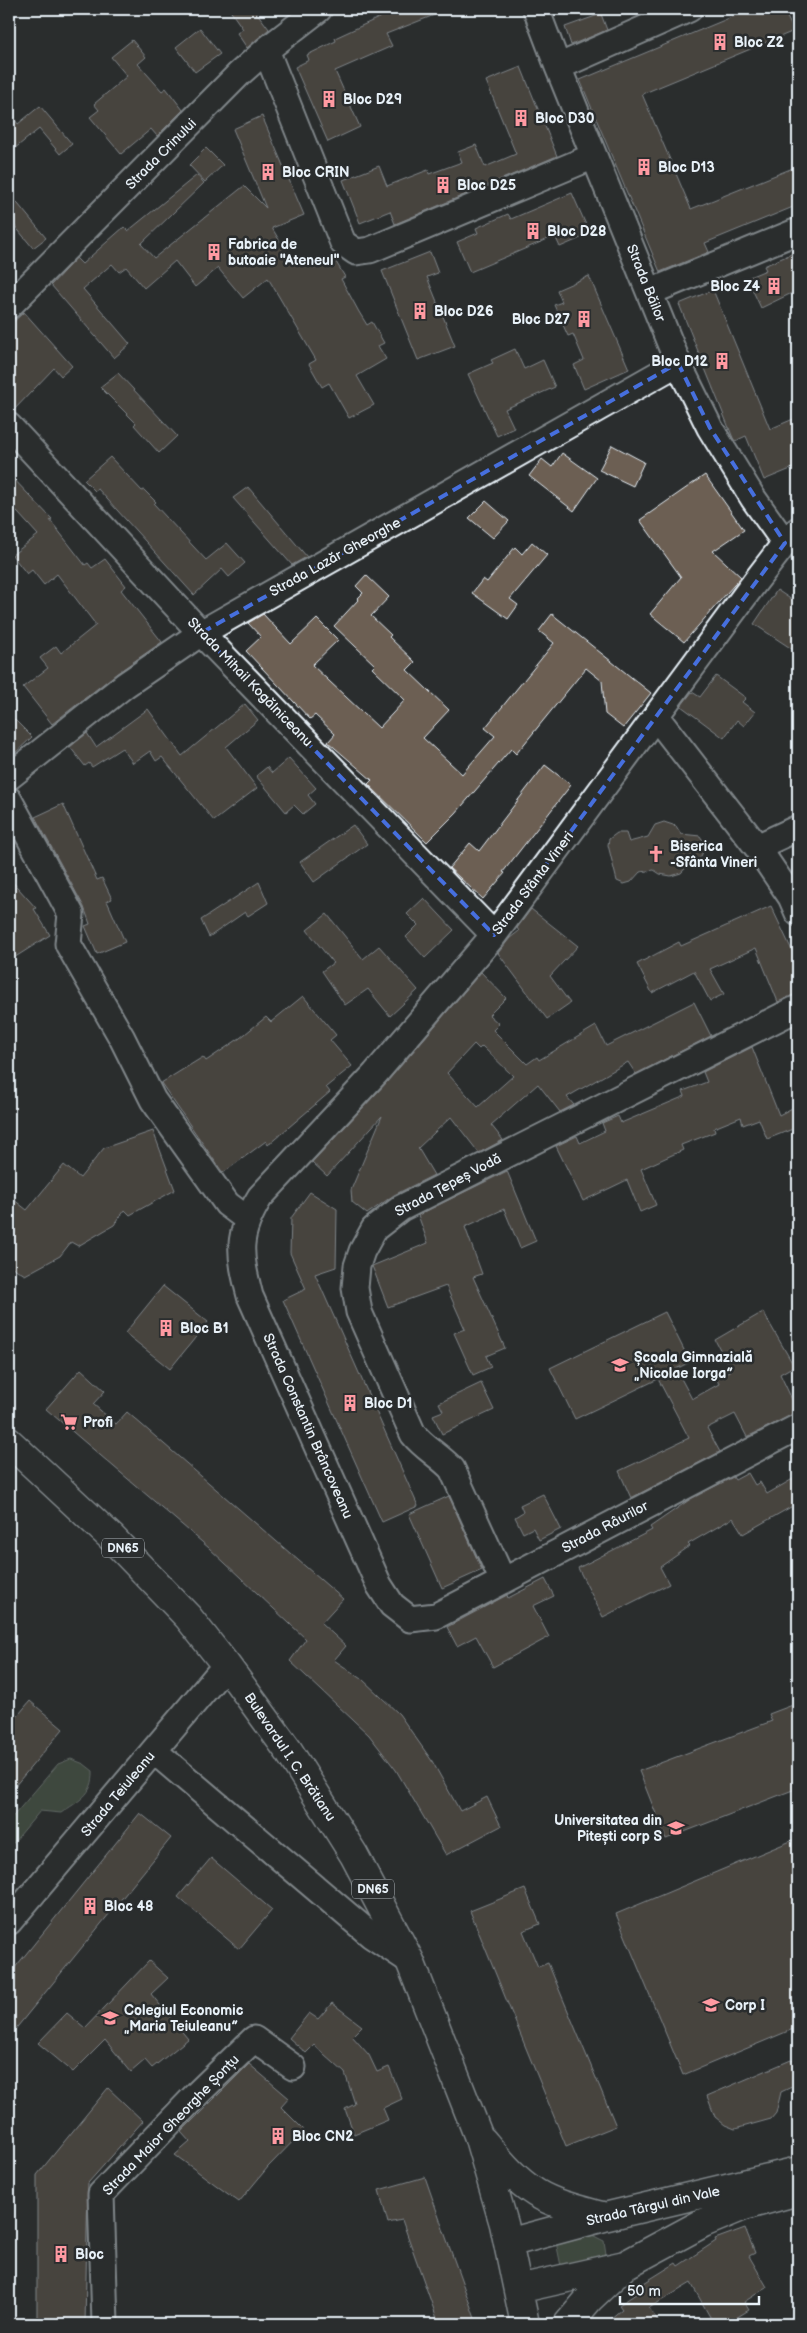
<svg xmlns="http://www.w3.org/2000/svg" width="807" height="2333" viewBox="0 0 807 2333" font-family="'Balsamiq Sans',sans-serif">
	<rect width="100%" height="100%" fill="#2a2d2e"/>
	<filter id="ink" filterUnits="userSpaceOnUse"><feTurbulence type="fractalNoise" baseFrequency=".02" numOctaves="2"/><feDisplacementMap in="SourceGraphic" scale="10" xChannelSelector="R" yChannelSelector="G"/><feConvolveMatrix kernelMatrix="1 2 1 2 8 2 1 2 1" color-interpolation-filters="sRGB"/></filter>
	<g filter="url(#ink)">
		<!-- green -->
		<path fill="#586852" stroke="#a0aca5" d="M71,1759L84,1764L93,1771C94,1795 78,1801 61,1813L40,1811L9,1848V1821L58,1764Z
			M592,2235L604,2241L606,2254L587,2265L562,2271L556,2242Z"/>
		<!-- building -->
		<path fill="#6c5e53" stroke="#e8f1f8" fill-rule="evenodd" d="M229,9H254L269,29L247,48L237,33L243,29Z
			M398,9L447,10L386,34L392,46L335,71L360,127L328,142L295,67L309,60L307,55L336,41L335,38Z
			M751,9H783L794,31L642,94L691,209L798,166V205L705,243L709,252L660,272L580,80Z
			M601,14L607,30L571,45L565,27Z
			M200,28L220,54L195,72L176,47Z
			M132,40L146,57L138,64L162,91L166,88L183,110L157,136L151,129L121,154L90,117L99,110L94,104L127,76L111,57Z
			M521,67L557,156L395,224L390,211L360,223L343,180L379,166L387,186L428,170L429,174L462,162L458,152L476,145L485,167L516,154L486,81Z
			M40,106L72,144L60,154L39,129L9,153V112L18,124Z
			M262,116L304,215L272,228L294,265L308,257L314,268L333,257L345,277L341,279L359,312L367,325L372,322L384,343L378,346L386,359L357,376L374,405L349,418L329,383L322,387L309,364L316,360L268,278L243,298L218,268L195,287L175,261L144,288L126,267L119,272L112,264L83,289L130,344L114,358L51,285L76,258L82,264L124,227L128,231L197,175L204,183L141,244L154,258L244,186L266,208L233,129Z
			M206,148L223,165L205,182L189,165Z
			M9,193L46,238L33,248L9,219Z
			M572,193L590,234L560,247L555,236L470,272L457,242L478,233L476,228L508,214L511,219Z
			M798,251V290L761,308L747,278L766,270L764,266Z
			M430,252L438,273L427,277L455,346L418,360L382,271Z
			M589,276L629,369L584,389L574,365L584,360L573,334L568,336L554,305L562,302L557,290Z
			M713,290L770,429L798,417V466L764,480L746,436L735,441L733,438L679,304Z
			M24,312L72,366L61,376L54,368L12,412H9V326Z
			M515,349L524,369L543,360L555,387L505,409L514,428L497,436L468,374L493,363L491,360Z
			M118,373L177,436L159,453L134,425L136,423L100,387Z
			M612,445L644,462L633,486L599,470Z
			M562,453L597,478L574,511L529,476L542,459L552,467Z
			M110,457L142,491L144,490L156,502L154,504L206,560L227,543L245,563L229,577L222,569L194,595L98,489L95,491L84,480Z
			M9,474L52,519L50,520L85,565L88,563L92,568L105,559L126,586L121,590L162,642L116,674L52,724L23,687L48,668L40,658L56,646L61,653L96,625L57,574L44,585L32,570L27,574L12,555L38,535L9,503Z
			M705,475L744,530L713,551L741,577L684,642L650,614L681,577L640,520Z
			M248,487L307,557L292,565L233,498Z
			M486,501L509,521L493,538L469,518Z
			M532,542L547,555L510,599L518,605L508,619L472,593L483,579L487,582L515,547L522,554Z
			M366,575L389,597L371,616L391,635L389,637L415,662L407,670L449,710L423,738L462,774L495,736L485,728L554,643L539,631L552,614L651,693L623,728L605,714L602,681L586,668L516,754L511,749L456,813L427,842L368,784L372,780L328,742L335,734L315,715L310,719L246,651L261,637L248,623L263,614L291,644L317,619L338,640L312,665L379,728L405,700L372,668L375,665L334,626L358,600L357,599L363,593L356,586Z
			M777,590L798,604V653L754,624Z
			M716,676L746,698L742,702L755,712L744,726L737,720L724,738L681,706L692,692L700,697Z
			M245,704L258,720L226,747L257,788L214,821L162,757L156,761L150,751L133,763L122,748L92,767L89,763L85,766L70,747L87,733L96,747L148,709L182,756Z
			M9,714L32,737L9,759Z
			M289,758L316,788L308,795L315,804L303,814L294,805L286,812L256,776L267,767L272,773Z
			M545,765L571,785L503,872L505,873L483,899L449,868L470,843L479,851Z
			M63,804L97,880L102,878L112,899L107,901L125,942L97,954L85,926L90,924L84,907L35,817Z
			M664,822L676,826L681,834L700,836L704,842V850L700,858L691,862L681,873L671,876L660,874L654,870L640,872L631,882L624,884L617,881L608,845L609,839L617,833H626L629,842L648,837L655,825Z
			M353,825L367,844L314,882L300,862Z
			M9,878L36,908L34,909L50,935L9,961Z
			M259,882L268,903L248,916L245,912L209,937L201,920Z
			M424,898L454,930L425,958L406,937L418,925L407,914Z
			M771,906L798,963V994L778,1002L756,948L710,969L724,994L710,1001L694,971L652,993L637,964L679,942L681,946Z
			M531,909L578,946L550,976L570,1003L547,1019L498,953L510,938L519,931L517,928Z
			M327,914L363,959L379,946L418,990L390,1016L368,989L345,1005L322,971L333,963L307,930Z
			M481,972L506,998L489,1015L499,1024L493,1030L527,1064L537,1057L539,1060L596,1026L606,1046L694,1002L711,1036L636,1074L628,1062L567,1097L574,1105L560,1112L538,1084L491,1125L503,1140L479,1153L451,1117L418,1148L434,1175L394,1195L367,1214L352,1202L351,1190L382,1116L327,1176L312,1162L386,1083ZM474,1044L479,1049L482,1046L513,1076L478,1107L447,1073Z
			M303,996L336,1035L330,1040L352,1066L326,1087L330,1092L268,1145L266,1141L223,1173L161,1083L203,1057L206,1061L240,1038L266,1017L271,1022Z
			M752,1047L779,1115L798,1105V1127L767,1139L759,1119L743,1125L741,1117L714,1128L715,1132L681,1145L683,1150L641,1169L656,1205L640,1212L627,1180L583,1201L556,1146L577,1136L580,1143L605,1131L602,1123L618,1116L621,1123L685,1096L683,1091L707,1082L703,1072Z
			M153,1131L175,1190L130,1215L125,1210L114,1225L78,1246L71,1242L60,1256L25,1275L9,1265V1196L27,1210L64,1165L80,1178L104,1148Z
			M507,1171L536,1241L520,1248L504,1209L465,1227L482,1274L473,1277L505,1348L486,1356L491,1367L473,1375L454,1333L465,1329L446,1286L388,1307L372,1266L428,1243L418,1215Z
			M310,1192L337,1209L336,1267L315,1274L418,1506L382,1522L283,1300L306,1289L290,1253L291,1218Z
			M163,1286L208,1322L170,1369L125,1333Z
			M665,1312L690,1362L676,1369L692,1399L719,1384L716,1378L731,1370L715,1340L763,1312L794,1366L780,1374L798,1412L747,1437L735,1414L707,1428L720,1452L631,1498L619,1471L689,1438L658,1379L575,1419L550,1368Z
			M81,1369L105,1391L93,1404L116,1424L127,1412L343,1599L321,1623L346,1646L334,1660L362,1679L399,1714L432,1761L460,1811L487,1797L501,1826L446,1855L396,1770L369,1735L290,1661L306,1639L209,1548L46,1409Z
			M481,1383L494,1410L442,1434L433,1415L443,1411L439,1403Z
			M748,1473L755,1485L760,1482L767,1494L798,1476V1503L743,1534L733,1518L688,1544L690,1546L660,1567L669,1584L603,1617L578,1568L652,1530L650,1527L692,1498L733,1477L735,1480Z
			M543,1494L561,1529L539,1540L533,1528L523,1533L515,1517L523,1512L520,1505Z
			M449,1496L482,1570L442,1588L409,1514Z
			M545,1579L554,1596L533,1606L549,1637L493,1667L476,1636L457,1646L447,1627L507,1595L508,1598Z
			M30,1701L63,1729L9,1793V1726Z
			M798,1703V1788L666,1839L639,1771L772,1721L769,1714Z
			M140,1813L171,1838L9,2037V1975Z
			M798,1838V2027L683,2075L616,1914Z
			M211,1858L272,1910L239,1949L178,1897Z
			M525,1889L540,1924L523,1931L538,1967L548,1963L616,2126L566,2146L470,1911Z
			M149,1961L168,1978L151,1994L188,2039L152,2068L145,2060L131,2072L105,2040L73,2072L38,2043L67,2013L85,2028Z
			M332,2003L362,2026L352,2036L369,2055L377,2072L389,2067L402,2099L383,2108L388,2120L354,2134L345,2109L355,2104L345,2073L314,2045L306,2053L289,2038L309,2013L318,2019Z
			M798,2057V2084L781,2092L776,2113L771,2119L735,2129L725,2125L715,2117L707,2096Z
			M249,2064L289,2098L281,2107L304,2130L268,2167L239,2202L175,2155L190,2142L181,2132Z
			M108,2088L143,2121L88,2183L85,2324H37V2175Z
			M425,2177L443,2229L477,2324H439L402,2220L388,2223L379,2190Z
			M745,2228L755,2253L749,2256L767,2287L744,2302L749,2310L726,2324H714L691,2283L649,2308L660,2324H604L622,2309L619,2305L642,2290L639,2286L676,2263L678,2266L716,2241L715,2239Z"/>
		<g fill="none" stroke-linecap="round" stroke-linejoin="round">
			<!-- minor casing -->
			<g stroke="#e8f1f8" stroke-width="29">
				<path id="minor" d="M536,9L558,67L678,363L710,428L753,498L785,543
					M266,50L343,243L356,252L370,250L594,156
					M558,67L689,9
					M650,292L798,231
					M9,306L239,74L266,50L319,9
					M9,426L201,633L494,935
					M798,530L785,543L755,582L494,935L375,1074L260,1197C236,1236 239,1253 250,1296L379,1585L392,1605L410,1619L436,1616L798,1427
					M657,718L757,847L791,897L798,913
					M9,777L125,685L201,633L678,363
					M9,800L71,914L68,944L122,1038L153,1100L227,1204L247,1219
					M757,847L798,828
					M503,1581L452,1469C440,1456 424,1448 413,1434L359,1312L355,1288L357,1266L362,1251L374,1229L401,1208L798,1008
					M154,1751L371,1935L410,1961
					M9,1922L226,1665
					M105,2324L101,2194L198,2093L254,2039L293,2067"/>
			</g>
			<!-- major casing -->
			<g stroke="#e8f1f8" stroke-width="31">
				<path id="major" d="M9,1442L111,1537L188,1617L226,1665L288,1750L354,1855L410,1961L478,2135L504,2224L525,2324
					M483,2141C499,2160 515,2180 536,2193C556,2205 580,2210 602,2216
					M508,2243L604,2217L798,2171
					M518,2289L625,2265L703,2223L744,2206L798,2191
					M568,2324L589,2299L624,2266"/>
			</g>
			<!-- minor -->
			<use href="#minor" stroke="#2a2d2e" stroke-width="25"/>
			<!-- major -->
			<use href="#major" stroke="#2a2d2e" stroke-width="28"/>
		</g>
	</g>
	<!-- marked area -->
	<path d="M0 0H807V2333H0ZM678,363L710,428L785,543L494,935L201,633Z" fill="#2a2d2e" fill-opacity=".55" fill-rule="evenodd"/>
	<path fill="none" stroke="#466fde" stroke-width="4" stroke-dasharray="10 6" stroke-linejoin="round" d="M678,363L710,428L785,543L494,935L201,633Z"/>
	<!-- icons -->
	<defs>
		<g id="building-bare" transform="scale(1.35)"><path d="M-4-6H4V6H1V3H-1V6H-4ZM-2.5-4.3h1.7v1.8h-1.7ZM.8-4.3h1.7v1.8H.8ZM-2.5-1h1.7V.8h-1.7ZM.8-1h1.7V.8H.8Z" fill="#ff9aa2" stroke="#2a2d2e" stroke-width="2.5" paint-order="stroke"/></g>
		<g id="church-bare" transform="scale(1.35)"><path d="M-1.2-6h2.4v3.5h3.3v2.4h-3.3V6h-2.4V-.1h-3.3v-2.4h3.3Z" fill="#ff9aa2" stroke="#2a2d2e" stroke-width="2.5" paint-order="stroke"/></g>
		<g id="school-bare" transform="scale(1.35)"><path d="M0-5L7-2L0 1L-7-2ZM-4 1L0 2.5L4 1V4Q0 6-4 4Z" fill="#ff9aa2" stroke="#2a2d2e" stroke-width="2.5" paint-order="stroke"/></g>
		<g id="supermarket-bare" transform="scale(1.35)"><path d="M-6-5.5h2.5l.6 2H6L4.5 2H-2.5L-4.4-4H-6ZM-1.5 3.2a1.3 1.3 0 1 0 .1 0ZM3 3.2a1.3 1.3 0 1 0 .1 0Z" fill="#ff9aa2" stroke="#2a2d2e" stroke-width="2.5" paint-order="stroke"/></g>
		<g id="university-bare" transform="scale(1.35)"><path d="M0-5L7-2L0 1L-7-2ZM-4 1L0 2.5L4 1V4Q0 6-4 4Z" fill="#ff9aa2" stroke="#2a2d2e" stroke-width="2.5" paint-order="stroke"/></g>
	</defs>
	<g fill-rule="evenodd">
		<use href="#building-bare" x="720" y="42"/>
		<use href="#building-bare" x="329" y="99"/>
		<use href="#building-bare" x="521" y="118"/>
		<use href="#building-bare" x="644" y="167"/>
		<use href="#building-bare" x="268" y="172"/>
		<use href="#building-bare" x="443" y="185"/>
		<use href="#building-bare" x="533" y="231"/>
		<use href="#building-bare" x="214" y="252"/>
		<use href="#building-bare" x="774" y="286"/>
		<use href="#building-bare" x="420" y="311"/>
		<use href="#building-bare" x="584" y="319"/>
		<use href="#building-bare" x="722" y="361"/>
		<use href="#church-bare" x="656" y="854"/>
		<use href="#building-bare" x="166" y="1328"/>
		<use href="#school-bare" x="620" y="1365"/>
		<use href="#building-bare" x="350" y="1403"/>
		<use href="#supermarket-bare" x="69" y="1422"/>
		<use href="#university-bare" x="676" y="1828"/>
		<use href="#building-bare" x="90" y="1906"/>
		<use href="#university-bare" x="711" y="2005"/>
		<use href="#school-bare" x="110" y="2018"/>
		<use href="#building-bare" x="278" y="2136"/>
		<use href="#building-bare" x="61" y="2254"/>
	</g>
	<g text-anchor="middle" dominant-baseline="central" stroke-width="5" stroke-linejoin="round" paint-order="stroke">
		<!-- shield labels -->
		<g fill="#2a2d2e" stroke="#afb6bb" stroke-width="1">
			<rect x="102" y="1538.5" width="42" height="19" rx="4"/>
			<rect x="352" y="1879.5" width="42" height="19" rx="4"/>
		</g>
		<g font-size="12" font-weight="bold" fill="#e8f1f8">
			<text x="123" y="1548">DN65</text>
			<text x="373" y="1889">DN65</text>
		</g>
		<!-- poi labels -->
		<g font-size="14" font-weight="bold" fill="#e8f1f8" stroke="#2a2d2e" text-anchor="start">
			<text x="734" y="42">Bloc Z2</text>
			<text x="343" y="99">Bloc D29</text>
			<text x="535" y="118">Bloc D30</text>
			<text x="658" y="167">Bloc D13</text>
			<text x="282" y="172">Bloc CRIN</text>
			<text x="457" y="185">Bloc D25</text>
			<text x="547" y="231">Bloc D28</text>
			<text x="228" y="244">Fabrica de<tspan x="228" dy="16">butoaie "Ateneul"</tspan></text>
			<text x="760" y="286" text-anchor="end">Bloc Z4</text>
			<text x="434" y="311">Bloc D26</text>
			<text x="570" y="319" text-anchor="end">Bloc D27</text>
			<text x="708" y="361" text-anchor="end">Bloc D12</text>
			<text x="670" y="846">Biserica<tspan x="670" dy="16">-Sfânta Vineri</tspan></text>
			<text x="180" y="1328">Bloc B1</text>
			<text x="634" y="1357">Școala Gimnazială<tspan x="634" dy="16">„Nicolae Iorga”</tspan></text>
			<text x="364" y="1403">Bloc D1</text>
			<text x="83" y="1422">Profi</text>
			<text x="662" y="1820" text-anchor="end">Universitatea din<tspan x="662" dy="16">Pitești corp S</tspan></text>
			<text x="104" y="1906">Bloc 48</text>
			<text x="725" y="2005">Corp I</text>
			<text x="124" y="2010">Colegiul Economic<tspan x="124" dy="16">„Maria Teiuleanu”</tspan></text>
			<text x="292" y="2136">Bloc CN2</text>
			<text x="75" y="2254">Bloc</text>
		</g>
		<!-- street labels -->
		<g font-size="14" fill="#e8f1f8" stroke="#2a2d2e">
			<text transform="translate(161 154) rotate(-45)">Strada Crinului</text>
			<text transform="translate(646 283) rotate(68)">Strada Băilor</text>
			<text transform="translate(335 557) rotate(-29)">Strada Lazăr Gheorghe</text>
			<text transform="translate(250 682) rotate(46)">Strada Mihail Kogălniceanu</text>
			<text transform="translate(533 883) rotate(-53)">Strada Sfânta Vineri</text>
			<text transform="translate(448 1185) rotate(-28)">Strada Țepeș Vodă</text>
			<text transform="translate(308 1426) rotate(66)">Strada Constantin Brâncoveanu</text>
			<text transform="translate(605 1527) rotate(-28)">Strada Râurilor</text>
			<text transform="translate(290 1757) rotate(56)">Bulevardul I. C. Brătianu</text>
			<text transform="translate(118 1794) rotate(-50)">Strada Teiuleanu</text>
			<text transform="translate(171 2125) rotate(-46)">Strada Maior Gheorghe Șonțu</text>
			<text transform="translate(653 2206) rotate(-13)">Strada Târgul din Vale</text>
		</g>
	</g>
	<!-- margin -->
	<rect width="807" height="2333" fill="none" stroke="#2a2d2e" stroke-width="30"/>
	<rect x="15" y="15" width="777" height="2303" fill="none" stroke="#e8f1f8" stroke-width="2" filter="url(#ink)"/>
	<!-- scale -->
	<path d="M620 2296v8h139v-8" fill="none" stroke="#e8f1f8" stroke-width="2.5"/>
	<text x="627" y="2296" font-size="15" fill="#e8f1f8" stroke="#2a2d2e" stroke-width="4" paint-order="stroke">50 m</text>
</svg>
